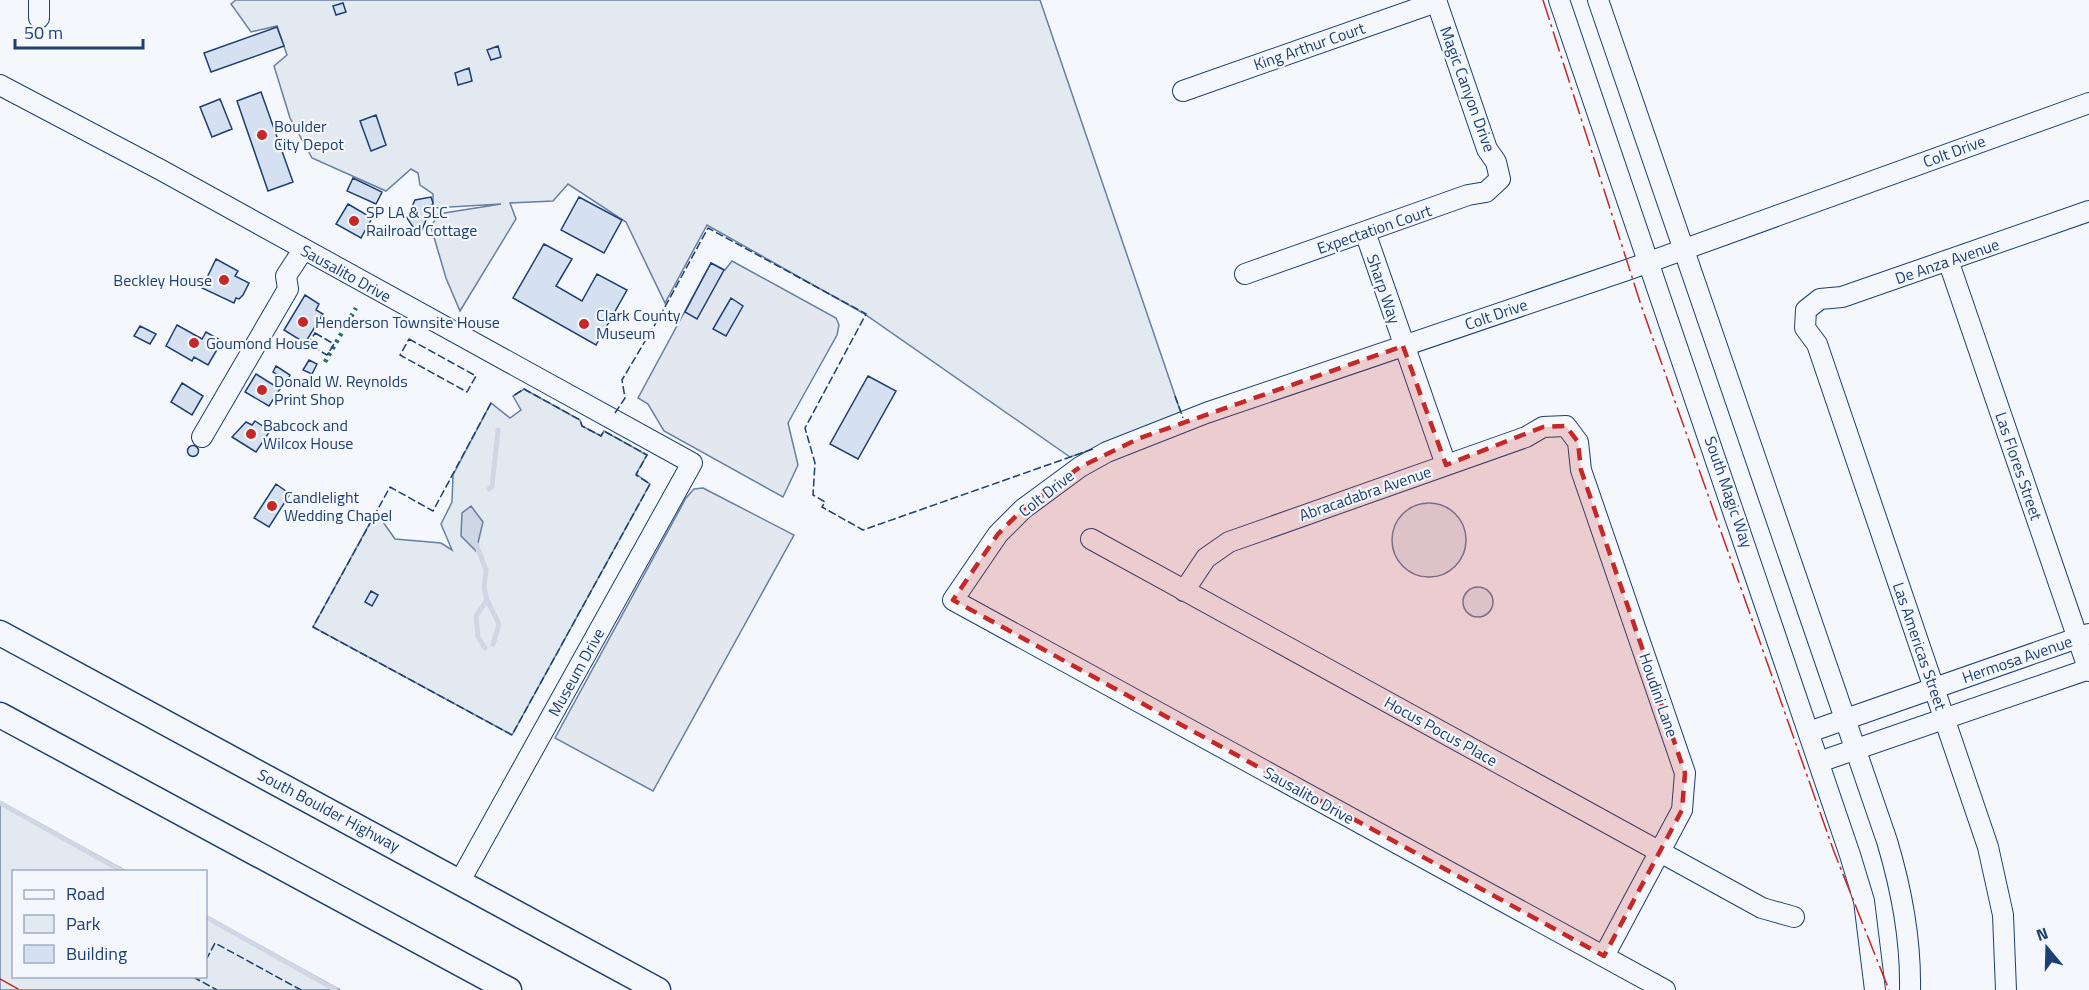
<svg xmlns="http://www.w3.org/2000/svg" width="2089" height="990" viewBox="0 0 2089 990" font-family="'Titillium Web',sans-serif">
	<rect width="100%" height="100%" fill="#f4f7fb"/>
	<!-- green -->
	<path fill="#e3e9f0" stroke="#687fa3" stroke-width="1.5" d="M236,0H1040L1183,419L1070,457L863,313L707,225L665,303L626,222L568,184L553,201L510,203L516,219L460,311L446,278L431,227L438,214L501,204L433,208V194L420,185L418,173L411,169L386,191L312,158L290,118L274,66L287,55L277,26L251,32L231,4Z
		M524,389L580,420L582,426L601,436L604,431L647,455L636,474L650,484L512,735L313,627L376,512L395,539L441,543L452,550L441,524L452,502L453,475L491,403L510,418L521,410L513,396Z
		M1392 540a37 37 0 1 1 74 0a37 37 0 1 1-74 0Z
		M1463 602a15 15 0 1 1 30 0a15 15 0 1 1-30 0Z
		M0,802L126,871L14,872V976H206V916L340,990H0Z"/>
	<!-- parking -->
	<path fill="#e3e8f0" stroke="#687fa3" stroke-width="1.5" d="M732,261L836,318L839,325L837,335L788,423L798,465L783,497L664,431L648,404L638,398L711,263L725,270Z
		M703,488L794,535L653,791L555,738L686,498L694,489Z"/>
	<!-- water -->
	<path fill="#cfd7e4" stroke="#687fa3" stroke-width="1.5" d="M471,506L483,522L476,551L461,536L462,513Z"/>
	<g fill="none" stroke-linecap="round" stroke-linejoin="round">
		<!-- stream -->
		<path stroke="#cfd7e4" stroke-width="5" d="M489,489L492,486L498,430
			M476,544L486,570L484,588L487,600L499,624L493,644
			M485,648L478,637L476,616L487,600
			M0,803L124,872
			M206,917L336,990"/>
	</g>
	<!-- building -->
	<path fill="#d5e0f0" stroke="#1d3f73" stroke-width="1.5" d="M343,3L346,12L336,15L333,6Z
		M277,27L284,46L211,72L204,53Z
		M498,46L501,57L491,60L487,50Z
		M469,68L472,81L458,85L455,73Z
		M261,92L293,182L268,191L237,101Z
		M220,99L232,129L212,137L200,107Z
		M376,115L386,145L371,151L360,121Z
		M353,178L382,192L376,204L347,191Z
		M431,197L433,203L422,230L417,233L407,218L415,200Z
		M579,197L622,220L604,253L561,230Z
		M348,204L372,218L361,238L336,224Z
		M544,244L572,259L556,286L582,301L597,274L627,290L596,345L513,298Z
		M216,259L238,271L235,276L249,283L243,295L239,299L236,298L234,303L202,288Z
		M711,263L724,270L697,319L685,312Z
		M305,295L319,304L316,310L323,314L305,343L284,330Z
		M731,298L743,306L726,336L713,329Z
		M177,325L202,339L206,332L222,341L208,365L194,357L192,361L166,346Z
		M140,326L156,334L150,344L134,336Z
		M309,360L317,364L312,374L303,370Z
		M276,366L290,375L287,381L273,372Z
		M256,374L280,389L269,406L245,392Z
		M868,376L896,391L858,459L830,444Z
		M182,383L203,396L192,415L171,402Z
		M255,421L270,431L256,452L232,437L246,422L252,425Z
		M187.5 451a5.5 5.5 0 1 1 11 0a5.5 5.5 0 1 1-11 0Z
		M276,484L290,494L269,527L254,518Z
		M371,591L378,595L372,606L365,602Z"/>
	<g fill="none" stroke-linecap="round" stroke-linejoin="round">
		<!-- minor casing -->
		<g stroke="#1d3f73" stroke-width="22">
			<path id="minor" d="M1559,0L1850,855L1864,901L1875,990
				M1598,0L1887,841C1902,891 1911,938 1910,990
				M39,18V0
				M0,85L161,170L692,463L460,881
				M1183,91L1436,2
				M1365,232L1446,465
				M1948,260L2089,671
				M1245,274L1468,195L1486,192L1500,179L1496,162L1487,149L1436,0
				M202,437L288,289L286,276L303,250
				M1091,539L1762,908L1794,917
				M1184,591L1206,558L1229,542L1526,437L1543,427L1566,426L1578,442L1581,470L1685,773L1682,810L1604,956
				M1809,732L2089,634
				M1819,762L2089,669
				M1665,990L953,600L998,534L1023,509L1080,467L1107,452L1206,413L1627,270L2089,103
				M2006,990L2003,915L1988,847L1817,344L1805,328L1806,310L1820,299L1842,297L2089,211"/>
		</g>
		<!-- major casing -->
		<g stroke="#1d3f73" stroke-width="27">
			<path id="major" d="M0,633L658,990
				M0,715L509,990"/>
		</g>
		<!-- minor -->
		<use href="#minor" stroke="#f4f7fb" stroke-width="20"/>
		<!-- major -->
		<use href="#major" stroke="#f4f7fb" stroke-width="24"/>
		<!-- hedge -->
		<path stroke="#2c6c60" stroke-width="4.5" stroke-dasharray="3 4.5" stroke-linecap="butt" d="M325,362L356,308"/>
		<!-- fence -->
		<path stroke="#1d3f73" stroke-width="1.5" stroke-dasharray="8 3" stroke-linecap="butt" d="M315,333L334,344L327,355L308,344Z
			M409,339L476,376L467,392L400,355Z
			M1175,396L1183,418
			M491,403L433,511L390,487L313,627L512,735L650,484L636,475L647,455L604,431L601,436L582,426L580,420L524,389L513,396
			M615,413L625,398L622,380L660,316L708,228L866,314L805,428L815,463L813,495L825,502L822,507L863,530L1093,449
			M206,960L215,943L301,990
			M196,976L195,978L217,990"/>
		<!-- power -->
		<path stroke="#c62828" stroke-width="1.5" stroke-dasharray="21 4.5 3 4.5" stroke-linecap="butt" d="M1543,0L1641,305L1833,849L1889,990
			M0,979L20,990"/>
	</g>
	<!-- marked area -->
	<path fill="#c62828" fill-opacity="0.2" stroke="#c62828" stroke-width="4.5" stroke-dasharray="12 8" stroke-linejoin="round" d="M1403,346L1446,465L1543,427L1566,426L1578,442L1581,470L1685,773L1682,810L1604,956L953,600L998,534L1023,509L1080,467L1140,438Z"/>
	<!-- markers -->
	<g fill="#c62828" stroke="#f4f7fb" stroke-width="2">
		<circle cx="262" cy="135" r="6"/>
		<circle cx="354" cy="221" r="6"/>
		<circle cx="224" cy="280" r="6"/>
		<circle cx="303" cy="322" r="6"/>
		<circle cx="584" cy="324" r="6"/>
		<circle cx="194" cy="343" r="6"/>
		<circle cx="262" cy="390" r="6"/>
		<circle cx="251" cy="434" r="6"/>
		<circle cx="272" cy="506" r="6"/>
	</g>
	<g text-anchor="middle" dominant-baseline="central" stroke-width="4.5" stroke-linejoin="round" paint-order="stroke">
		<!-- street labels -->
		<g font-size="16" fill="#1d3f73" stroke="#f4f7fb">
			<text transform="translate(1309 46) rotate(-19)">King Arthur Court</text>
			<text transform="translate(1468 89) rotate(70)">Magic Canyon Drive</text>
			<text transform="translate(1954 151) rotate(-20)">Colt Drive</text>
			<text transform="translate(1374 229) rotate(-19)">Expectation Court</text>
			<text transform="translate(1947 261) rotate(-19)">De Anza Avenue</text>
			<text transform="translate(346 273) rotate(29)">Sausalito Drive</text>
			<text transform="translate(1384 289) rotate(71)">Sharp Way</text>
			<text transform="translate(1496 314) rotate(-19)">Colt Drive</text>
			<text transform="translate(2019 466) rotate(71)">Las Flores Street</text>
			<text transform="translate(1729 492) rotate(71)">South Magic Way</text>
			<text transform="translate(1046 493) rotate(-38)">Colt Drive</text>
			<text transform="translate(1365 493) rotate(-19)">Abracadabra Avenue</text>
			<text transform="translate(1920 646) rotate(71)">Las Americas Street</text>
			<text transform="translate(2017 659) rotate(-19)">Hermosa Avenue</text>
			<text transform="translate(576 672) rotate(-61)">Museum Drive</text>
			<text transform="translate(1659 695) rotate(71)">Houdini Lane</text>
			<text transform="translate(1441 731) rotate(29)">Hocus Pocus Place</text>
			<text transform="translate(1309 795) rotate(29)">Sausalito Drive</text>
			<text transform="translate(329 810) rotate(28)">South Boulder Highway</text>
		</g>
		<!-- poi labels -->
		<g font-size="16" fill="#1d3f73" stroke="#f4f7fb" text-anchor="start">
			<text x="274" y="126">Boulder<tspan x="274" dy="18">City Depot</tspan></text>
			<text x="366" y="212">SP LA &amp; SLC<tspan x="366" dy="18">Railroad Cottage</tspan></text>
			<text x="212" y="280" text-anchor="end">Beckley House</text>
			<text x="596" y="315">Clark County<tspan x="596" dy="18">Museum</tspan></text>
			<text x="315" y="322">Henderson Townsite House</text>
			<text x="206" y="343">Goumond House</text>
			<text x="274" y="381">Donald W. Reynolds<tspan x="274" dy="18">Print Shop</tspan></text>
			<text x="263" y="425">Babcock and<tspan x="263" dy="18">Wilcox House</tspan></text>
			<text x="284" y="497">Candlelight<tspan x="284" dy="18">Wedding Chapel</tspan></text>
		</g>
	</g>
	<!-- legend -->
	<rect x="12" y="870" width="195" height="108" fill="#f4f7fb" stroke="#9eadc5" stroke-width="1.5"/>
	<rect x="24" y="890" width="30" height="9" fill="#f4f7fb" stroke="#9eadc5" stroke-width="1.5"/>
	<text x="66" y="900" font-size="18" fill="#1d3f73">Road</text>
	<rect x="24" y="915" width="30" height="18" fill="#e3e9f0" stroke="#9eadc5" stroke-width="1.5"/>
	<text x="66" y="930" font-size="18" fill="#1d3f73">Park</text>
	<rect x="24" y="945" width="30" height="18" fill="#d5e0f0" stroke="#9eadc5" stroke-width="1.5"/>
	<text x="66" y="960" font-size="18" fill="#1d3f73">Building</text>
	<!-- north arrow -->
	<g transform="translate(2047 948) rotate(341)" stroke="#f4f7fb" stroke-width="4.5" paint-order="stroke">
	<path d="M0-4.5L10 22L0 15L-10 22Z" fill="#1d3f73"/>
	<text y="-9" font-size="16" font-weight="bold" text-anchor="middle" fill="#1d3f73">N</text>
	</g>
	<!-- scale -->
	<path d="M15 39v9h128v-9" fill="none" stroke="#1d3f73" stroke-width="3"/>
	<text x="24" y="39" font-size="18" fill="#1d3f73" stroke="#f4f7fb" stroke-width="4.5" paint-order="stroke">50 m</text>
</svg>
